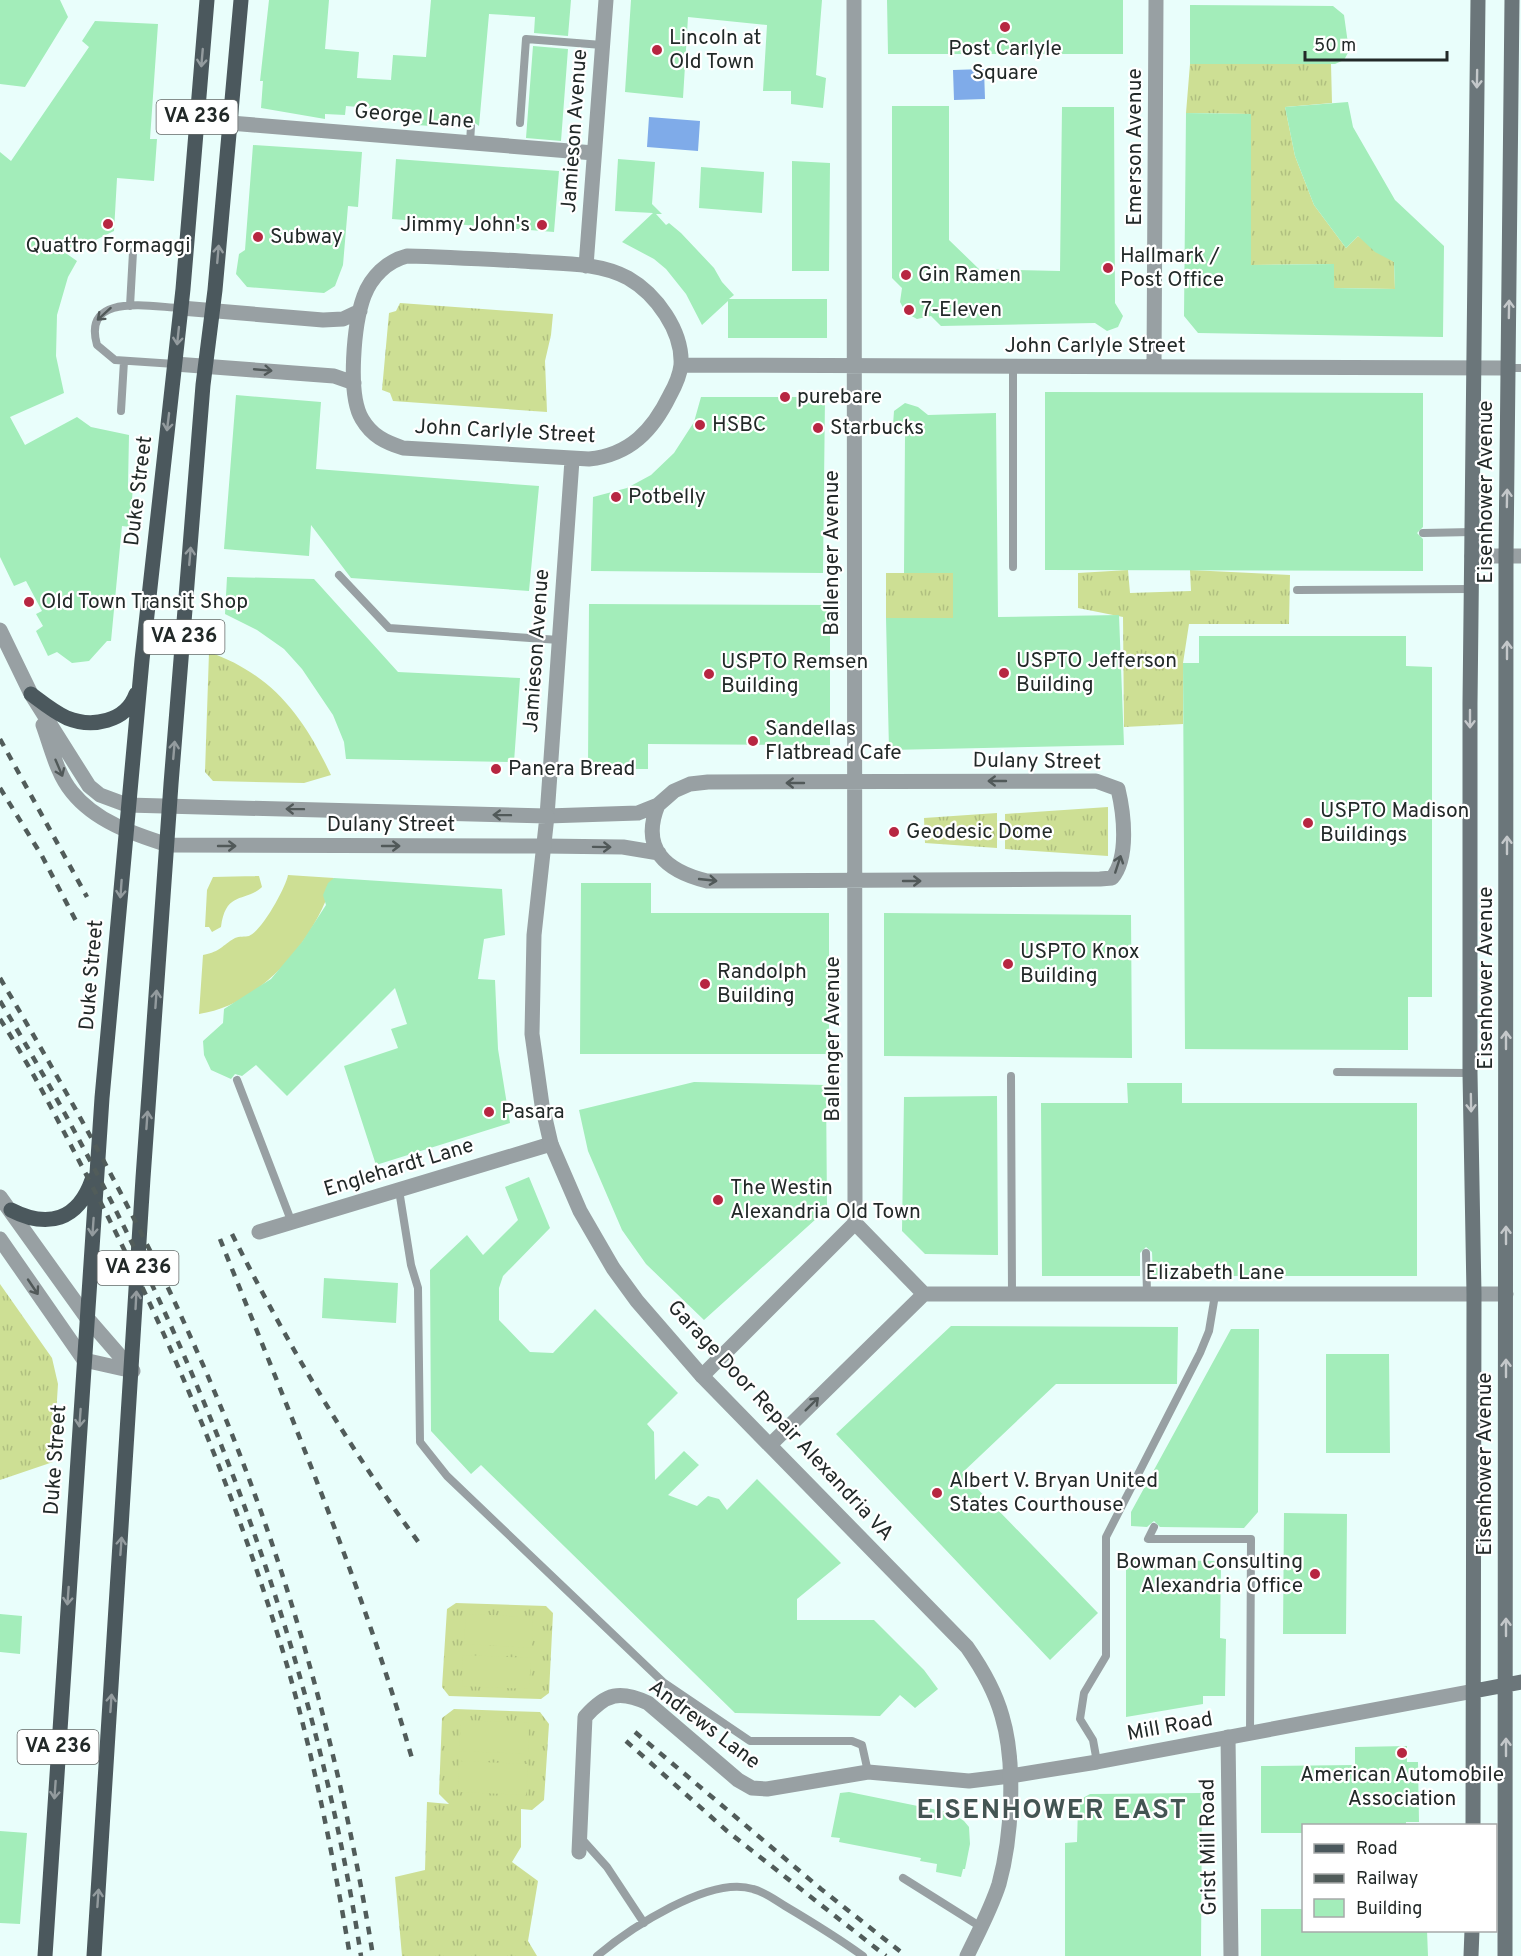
<svg xmlns="http://www.w3.org/2000/svg" width="1521" height="1956" viewBox="0 0 1521 1956" font-family="Overpass,sans-serif">
	<defs>
		<pattern id="grass-tufts" width="24" height="20" patternUnits="userSpaceOnUse" patternTransform="scale(1.5)"><rect width="24" height="20" fill="#cddf94"/><path d="M3 7l-1-3M5 7V3M7 7l1-3M15 17l-1-3M17 17v-4M19 17l1-3" fill="none" stroke="#b0bf80"/></pattern>
	</defs>
	<rect width="100%" height="100%" fill="#e9fefb"/>
	<!-- grass -->
	<path fill="url(#grass-tufts)" d="M1190,64H1331L1332,103L1285,107L1295,156L1314,205L1346,248L1358,236L1394,262L1395,289L1334,288V264L1251,265V114L1186,113Z
		M400,303L553,314L551,335L545,361L547,412L393,401L390,393L382,390L389,313L396,311Z
		M1128,570L1130,593L1191,591L1190,570L1290,575L1289,624H1189L1183,663V724L1124,727L1123,617L1078,608V573Z
		M886,573H953V618H886Z
		M209,652C273,675 303,716 331,775L304,783L213,781L205,772Z
		M1108,807V856L1005,849V814Z
		M997,813V848L925,843L924,818Z
		M0,1284L52,1358L58,1384L53,1462L0,1480Z
		M456,1603L546,1606L553,1613L549,1693L541,1699L449,1696L442,1687L447,1609Z
		M454,1709L540,1712L549,1724L544,1800L532,1810L521,1809V1847L512,1862L538,1881L528,1941L537,1956H402L395,1877L425,1870L427,1802L449,1804L439,1794L442,1718Z"/>
	<!-- garden -->
	<path fill="#cddf94" d="M288,875L334,878C317,937 263,1005 199,1014L203,955C222,951 221,946 235,938C239,936 245,937 249,936C262,931 286,887 288,875Z
		M259,876L262,887C245,903 226,890 221,927L212,932L209,927H205L207,890L213,877Z
		M466,1614L533,1617L532,1648L464,1644Z
		M463,1655L531,1658L529,1689L462,1686Z
		M461,1720L529,1723L528,1754L459,1751Z
		M459,1761L528,1764L526,1795L458,1792Z"/>
	<!-- water -->
	<path fill="#7fabe9" d="M984,69L985,99L954,100L953,70Z
		M649,117L700,121L698,151L647,147Z"/>
	<!-- building -->
	<path fill="#a3edba" d="M0,0H60L68,17L25,87L0,84Z
		M269,0H329L325,49L359,52L357,78L391,80L393,55L426,57L431,0H571L568,36L534,33L535,17L489,14L479,126L471,120L465,125L443,123V127L417,125V121L407,120L408,111L346,106L345,115L325,114V119L261,108L263,81H260Z
		M631,0H822L816,75L826,78L823,108L791,104V91H763L767,25L688,17L683,98L625,92Z
		M887,0H1123V54H888Z
		M1190,5L1333,6L1344,15L1349,51L1344,60L1335,64H1190Z
		M95,21L158,24L150,139H157L154,181L117,178L114,231L67,254L77,261L68,277L57,315L56,356L64,393L10,417L25,445L77,417L91,427L129,435L128,485L133,486L130,527L122,526L111,641H107L89,661L72,663L57,652L48,656L36,631L43,626L36,614L42,611L26,581L14,586L0,557V152L11,161L89,47L82,41Z
		M533,46L568,49L561,141L526,138Z
		M1348,102L1353,127L1395,200L1444,246L1443,337L1198,333L1184,316L1186,113L1251,114V265L1334,264V288L1395,289L1394,262L1375,252L1358,236L1346,248L1314,205L1295,156L1285,107Z
		M892,106H949V240L979,269L1060,271L1062,107H1114L1115,303L1123,316L1118,327L1107,331L1095,323L941,326L931,316L917,319L906,313L900,302L902,288L892,278Z
		M253,145L362,152L358,207L348,206L343,265L335,286L324,293L247,287L236,274L239,254L245,250Z
		M396,159L559,171L554,232L392,219Z
		M618,159L655,162L652,204L662,214H656L666,225L669,223L681,233L714,268L722,282L734,295L729,299H827V338H728V301L702,325L686,294L666,269L654,259L622,242L653,213L615,211Z
		M792,161L830,163L829,271H792Z
		M701,167L764,172L762,213L699,208Z
		M1045,392L1423,393V527L1417,533L1423,539V571L1045,570Z
		M236,395L321,402L316,469L539,486L529,591L351,578L311,525L309,556L224,549Z
		M701,397H825L823,573L591,571L593,497L627,488L651,475L674,453L694,422Z
		M905,403L918,407L928,415L996,413L998,617L1119,615L1124,745L889,750L886,618H953V573H904L905,436L899,433L893,425L894,411Z
		M227,577L314,579L398,672L520,678L514,762L346,759L344,742L333,715L302,669L284,649L257,630L225,614Z
		M589,604L830,605V745L648,744V769H588Z
		M1199,636H1406V666L1432,667V997H1408V1050L1185,1049L1183,663H1199Z
		M334,878L502,889L505,935L484,939L478,979L495,980L498,1049L510,1123L376,1165L344,1066L398,1048L391,1029L407,1024L395,988L287,1096L256,1065L242,1076L235,1074L231,1079L211,1070L204,1055L203,1041L223,1023L224,1009L271,979L302,942L326,905L323,895L328,883Z
		M581,883H651V913H829V1054H580Z
		M884,913L1131,915L1132,1058L884,1056Z
		M694,1082L826,1085L827,1209L704,1320L646,1264L622,1230L588,1151L579,1110Z
		M1127,1083H1182V1103H1417V1276H1153L1152,1252L1146,1247L1140,1253V1276H1042L1041,1103H1128Z
		M997,1096L998,1255L925,1254L902,1231L904,1097Z
		M529,1177L550,1228L503,1276L499,1288V1320L530,1352L553,1353L595,1309L678,1393L647,1424L654,1432L655,1480L684,1451L699,1465L668,1495L697,1506L708,1496L719,1499L727,1510L757,1479L841,1563L797,1599V1620H874L924,1670L938,1689L915,1708L900,1695L880,1716L735,1713L481,1465L471,1474L431,1431L430,1270L467,1235L483,1255L518,1220L505,1187Z
		M324,1278L398,1283L396,1323L322,1318Z
		M951,1326L1178,1327L1177,1384H1056L962,1473L1098,1613L1050,1660L836,1434Z
		M1231,1329H1259L1258,1512L1244,1528L1160,1527L1154,1521L1147,1527L1131,1526V1512Z
		M1326,1354H1389L1390,1453H1326Z
		M1284,1513L1347,1514L1346,1634H1283Z
		M1126,1560L1221,1561L1220,1638L1226,1639L1225,1696H1203V1704L1126,1717Z
		M0,1614L22,1616L20,1654L0,1652Z
		M1407,1746V1762H1418L1419,1822H1406V1826H1304V1833H1261V1766L1355,1765V1747Z
		M849,1792L952,1813L964,1821L969,1827L970,1844L965,1869H963L961,1877L936,1872L937,1864L920,1861L921,1858L839,1842L840,1838L831,1837L840,1793Z
		M1202,1793L1201,1956H1065V1843L1077,1842L1078,1807L1083,1798L1090,1794Z
		M0,1831L27,1833L20,1924L0,1923Z
		M1261,1909H1304V1930H1427L1428,1956H1261Z"/>
	<g fill="none" stroke-linecap="round" stroke-linejoin="round">
		<!-- service -->
		<path stroke="#98a0a3" stroke-width="8" d="M520,123L526,39L602,45
			M470,143L471,126
			M130,306L133,252
			M175,364L115,360L97,345C82,292 150,307 181,308
			M1013,366V567
			M1508,368H1521
			M121,411L124,361
			M1423,533L1472,532
			M339,575L389,628L559,640
			M1297,590L1471,589
			M1337,1072L1470,1073
			M1011,1076L1012,1295
			M237,1080L292,1223
			M399,1190L411,1265L418,1288L420,1442L447,1476L663,1682L750,1741H852L862,1745L868,1772
			M1146,1253L1147,1294
			M1154,1527L1148,1539H1251L1250,1734
			M1097,1762L1093,1740L1080,1719L1084,1693L1106,1656V1537L1200,1353L1209,1331L1215,1295
			M580,1837L607,1867L644,1923
			M903,1878L981,1927
			M597,1956C629,1929 710,1875 753,1889C765,1892 775,1900 785,1906C812,1922 838,1938 863,1956"/>
		<!-- minor -->
		<path stroke="#98a0a3" stroke-width="15" d="M854,0L855,1223L924,1294
			M230,123L594,153
			M407,256C445,257 483,259 521,261C556,264 597,261 628,278C656,294 683,331 681,365C680,374 675,386 670,395C653,430 630,455 589,459L403,448C385,442 372,436 362,419C347,394 354,323 364,296C371,277 387,261 407,256Z
			M586,266L606,0
			M181,308L323,320L343,319L360,311
			M175,364L334,376L354,383
			M681,365L1508,368
			M1154,367L1156,0
			M572,460L547,816L638,813L658,805L674,791L690,784L708,782L1096,781L1118,789C1124,814 1129,858 1112,878L1100,879L707,881C666,871 640,849 658,805
			M1472,556H1521
			M543,846L623,847L659,853
			M259,1232L551,1144
			M924,1294H1506
			M702,1376L855,1223
			M770,1445L924,1294
			M1228,1737L1231,1956
			M579,1852L585,1717C606,1693 620,1690 648,1703L738,1780L752,1788L767,1789L868,1772L969,1781L1010,1776"/>
		<!-- tertiary -->
		<path stroke="#98a0a3" stroke-width="15" d="M0,630L31,694L89,786L100,795L127,805L547,816L534,935L532,1034L542,1105L551,1144L580,1211L613,1268L637,1301L702,1376L967,1647C981,1667 995,1691 1002,1716C1016,1763 1012,1837 999,1884C991,1909 978,1933 967,1956
			M43,725C51,747 57,774 72,792C96,822 134,834 168,845L543,846
			M0,1197L87,1318L133,1371
			M0,1239L84,1360L133,1371
			M1010,1776L1097,1762L1474,1691"/>
		<!-- secondary -->
		<path stroke="#6b767a" stroke-width="15" d="M1474,1691L1521,1682
			M1473,1826L1474,1294L1470,1073V703L1478,0
			M1471,1956L1472,1930
			M1505,1956L1506,556L1512,0"/>
		<!-- primary -->
		<path stroke="#4b585d" stroke-width="15" d="M31,694C43,703 54,712 67,718C92,728 126,722 136,694
			M11,1210C48,1229 78,1220 92,1180
			M45,1956L102,1098L142,660L183,289L207,0
			M94,1956L143,1178L171,784L203,385L215,290L241,0"/>
		<!-- rail -->
		<path stroke="#515c5a" stroke-width="4.5" stroke-dasharray="8 8" stroke-linecap="butt" d="M0,739L87,897
			M0,788L42,856L76,921
			M0,978C69,1095 136,1214 191,1338C280,1534 339,1744 373,1956
			M0,1001C177,1295 309,1615 361,1956
			M0,1019C33,1070 60,1125 88,1178C168,1331 234,1490 284,1655C313,1753 333,1855 350,1956
			M232,1234C288,1345 348,1447 422,1547
			M220,1239C289,1412 362,1583 413,1762
			M635,1732L821,1889L906,1956
			M626,1741L727,1831L886,1956"/>
	</g>
	<!-- one-way arrows -->
	<defs><path id="oneway-shaft" d="M-6 0H5M1.5-3L5.5 0L1.5 3" fill="none" stroke-width="1.6" stroke-linecap="round" stroke-linejoin="round" transform="scale(1.5)"/></defs>
	<g stroke="#939b9e">
		<use href="#oneway-shaft" transform="translate(202 58) rotate(95)"/>
		<use href="#oneway-shaft" transform="translate(218 254) rotate(-85)"/>
		<use href="#oneway-shaft" transform="translate(178 336) rotate(96)"/>
		<use href="#oneway-shaft" transform="translate(168 422) rotate(97)"/>
		<use href="#oneway-shaft" transform="translate(190 556) rotate(-85)"/>
		<use href="#oneway-shaft" transform="translate(174 750) rotate(-85)"/>
		<use href="#oneway-shaft" transform="translate(121 889) rotate(94)"/>
		<use href="#oneway-shaft" transform="translate(156 999) rotate(-86)"/>
		<use href="#oneway-shaft" transform="translate(147 1120) rotate(-86)"/>
		<use href="#oneway-shaft" transform="translate(93 1227) rotate(94)"/>
		<use href="#oneway-shaft" transform="translate(136 1300) rotate(-87)"/>
		<use href="#oneway-shaft" transform="translate(80 1418) rotate(94)"/>
		<use href="#oneway-shaft" transform="translate(121 1546) rotate(-86)"/>
		<use href="#oneway-shaft" transform="translate(68 1596) rotate(94)"/>
		<use href="#oneway-shaft" transform="translate(111 1703) rotate(-86)"/>
		<use href="#oneway-shaft" transform="translate(55 1790) rotate(94)"/>
		<use href="#oneway-shaft" transform="translate(98 1898) rotate(-86)"/>
	</g>
	<g stroke="#c4c8ca">
		<use href="#oneway-shaft" transform="translate(1477 79) rotate(91)"/>
		<use href="#oneway-shaft" transform="translate(1509 309) rotate(-89)"/>
		<use href="#oneway-shaft" transform="translate(1507 498) rotate(-89)"/>
		<use href="#oneway-shaft" transform="translate(1507 650) rotate(-90)"/>
		<use href="#oneway-shaft" transform="translate(1470 719) rotate(90)"/>
		<use href="#oneway-shaft" transform="translate(1507 845) rotate(-90)"/>
		<use href="#oneway-shaft" transform="translate(1506 1040) rotate(-90)"/>
		<use href="#oneway-shaft" transform="translate(1471 1103) rotate(89)"/>
		<use href="#oneway-shaft" transform="translate(1506 1235) rotate(-90)"/>
		<use href="#oneway-shaft" transform="translate(1506 1368) rotate(-90)"/>
		<use href="#oneway-shaft" transform="translate(1506 1627) rotate(-90)"/>
		<use href="#oneway-shaft" transform="translate(1506 1747) rotate(-90)"/>
	</g>
	<g stroke="#515959">
		<use href="#oneway-shaft" transform="translate(104 314) rotate(138)"/>
		<use href="#oneway-shaft" transform="translate(263 370) rotate(5)"/>
		<use href="#oneway-shaft" transform="translate(59 768) rotate(67)"/>
		<use href="#oneway-shaft" transform="translate(997 781) rotate(180)"/>
		<use href="#oneway-shaft" transform="translate(795 783) rotate(-180)"/>
		<use href="#oneway-shaft" transform="translate(295 809) rotate(-179)"/>
		<use href="#oneway-shaft" transform="translate(502 815) rotate(-179)"/>
		<use href="#oneway-shaft" transform="translate(227 846)"/>
		<use href="#oneway-shaft" transform="translate(391 846)"/>
		<use href="#oneway-shaft" transform="translate(602 847) rotate(1)"/>
		<use href="#oneway-shaft" transform="translate(1118 864) rotate(-72)"/>
		<use href="#oneway-shaft" transform="translate(708 880) rotate(6)"/>
		<use href="#oneway-shaft" transform="translate(912 881)"/>
		<use href="#oneway-shaft" transform="translate(33 1287) rotate(56)"/>
		<use href="#oneway-shaft" transform="translate(812 1404) rotate(-45)"/>
	</g>
	<!-- markers -->
	<g fill="#b72641" stroke="#fff" stroke-width="2">
		<circle cx="1005" cy="27" r="6"/>
		<circle cx="657" cy="50" r="6"/>
		<circle cx="108" cy="224" r="6"/>
		<circle cx="542" cy="225" r="6"/>
		<circle cx="258" cy="237" r="6"/>
		<circle cx="1108" cy="268" r="6"/>
		<circle cx="906" cy="275" r="6"/>
		<circle cx="909" cy="310" r="6"/>
		<circle cx="785" cy="397" r="6"/>
		<circle cx="700" cy="425" r="6"/>
		<circle cx="818" cy="428" r="6"/>
		<circle cx="616" cy="497" r="6"/>
		<circle cx="29" cy="602" r="6"/>
		<circle cx="1004" cy="673" r="6"/>
		<circle cx="709" cy="674" r="6"/>
		<circle cx="753" cy="741" r="6"/>
		<circle cx="496" cy="769" r="6"/>
		<circle cx="1308" cy="823" r="6"/>
		<circle cx="894" cy="832" r="6"/>
		<circle cx="1008" cy="964" r="6"/>
		<circle cx="705" cy="984" r="6"/>
		<circle cx="489" cy="1112" r="6"/>
		<circle cx="718" cy="1200" r="6"/>
		<circle cx="937" cy="1493" r="6"/>
		<circle cx="1315" cy="1574" r="6"/>
		<circle cx="1402" cy="1753" r="6"/>
	</g>
	<g text-anchor="middle" dominant-baseline="central" stroke-width="4.5" stroke-linejoin="round" paint-order="stroke">
		<!-- shield labels -->
		<g fill="#fff" stroke="#646968" stroke-width="1.5">
			<rect x="156.5" y="100" width="81" height="34" rx="4.5"/>
			<rect x="143.5" y="620" width="81" height="34" rx="4.5"/>
			<rect x="97.5" y="1251" width="81" height="34" rx="4.5"/>
			<rect x="17.5" y="1730" width="81" height="34" rx="4.5"/>
		</g>
		<g font-size="20" font-weight="bold" fill="#222928">
			<text x="197" y="117">VA 236</text>
			<text x="184" y="637">VA 236</text>
			<text x="138" y="1268">VA 236</text>
			<text x="58" y="1747">VA 236</text>
		</g>
		<!-- poi labels -->
		<g font-size="21" fill="#222928" stroke="#fff" text-anchor="start">
			<text x="669" y="38">Lincoln at<tspan x="669" dy="24">Old Town</tspan></text>
			<text x="1005" y="49" text-anchor="middle">Post Carlyle<tspan x="1005" dy="24">Square</tspan></text>
			<text x="530" y="225" text-anchor="end">Jimmy John's</text>
			<text x="270" y="237">Subway</text>
			<text x="108" y="246" text-anchor="middle">Quattro Formaggi</text>
			<text x="1120" y="256">Hallmark /<tspan x="1120" dy="24">Post Office</tspan></text>
			<text x="918" y="275">Gin Ramen</text>
			<text x="921" y="310">7-Eleven</text>
			<text x="797" y="397">purebare</text>
			<text x="712" y="425">HSBC</text>
			<text x="830" y="428">Starbucks</text>
			<text x="628" y="497">Potbelly</text>
			<text x="41" y="602">Old Town Transit Shop</text>
			<text x="1016" y="661">USPTO Jefferson<tspan x="1016" dy="24">Building</tspan></text>
			<text x="721" y="662">USPTO Remsen<tspan x="721" dy="24">Building</tspan></text>
			<text x="765" y="729">Sandellas<tspan x="765" dy="24">Flatbread Cafe</tspan></text>
			<text x="508" y="769">Panera Bread</text>
			<text x="1320" y="811">USPTO Madison<tspan x="1320" dy="24">Buildings</tspan></text>
			<text x="906" y="832">Geodesic Dome</text>
			<text x="1020" y="952">USPTO Knox<tspan x="1020" dy="24">Building</tspan></text>
			<text x="717" y="972">Randolph<tspan x="717" dy="24">Building</tspan></text>
			<text x="501" y="1112">Pasara</text>
			<text x="730" y="1188">The Westin<tspan x="730" dy="24">Alexandria Old Town</tspan></text>
			<text x="949" y="1481">Albert V. Bryan United<tspan x="949" dy="24">States Courthouse</tspan></text>
			<text x="1303" y="1562" text-anchor="end">Bowman Consulting<tspan x="1303" dy="24">Alexandria Office</tspan></text>
			<text x="1402" y="1775" text-anchor="middle">American Automobile<tspan x="1402" dy="24">Association</tspan></text>
		</g>
		<!-- street labels -->
		<g font-size="21" fill="#222928" stroke="#fff">
			<text transform="translate(414 117) rotate(5)">George Lane</text>
			<text transform="translate(575 131) rotate(-86)">Jamieson Avenue</text>
			<text transform="translate(1135 147) rotate(-90)">Emerson Avenue</text>
			<text x="1095" y="346">John Carlyle Street</text>
			<text transform="translate(505 432) rotate(3)">John Carlyle Street</text>
			<text transform="translate(139 491) rotate(-83)">Duke Street</text>
			<text transform="translate(1486 492) rotate(-90)">Eisenhower Avenue</text>
			<text transform="translate(832 553) rotate(-90)">Ballenger Avenue</text>
			<text transform="translate(537 651) rotate(-86)">Jamieson Avenue</text>
			<text transform="translate(1037 762) rotate(1)">Dulany Street</text>
			<text x="391" y="825">Dulany Street</text>
			<text transform="translate(92 975) rotate(-85)">Duke Street</text>
			<text transform="translate(1486 978) rotate(-90)">Eisenhower Avenue</text>
			<text transform="translate(833 1039) rotate(-90)">Ballenger Avenue</text>
			<text transform="translate(399 1168) rotate(-17)">Englehardt Lane</text>
			<text x="1215" y="1273">Elizabeth Lane</text>
			<text transform="translate(780 1421) rotate(47)">Garage Door Repair Alexandria VA</text>
			<text transform="translate(56 1460) rotate(-86)">Duke Street</text>
			<text transform="translate(1485 1464) rotate(-90)">Eisenhower Avenue</text>
			<text transform="translate(704 1725) rotate(37)">Andrews Lane</text>
			<text transform="translate(1170 1727) rotate(-10)">Mill Road</text>
			<text transform="translate(1209 1847) rotate(-91)">Grist Mill Road</text>
		</g>
		<!-- district labels -->
		<g font-size="27" font-weight="bold" letter-spacing="1.5" fill="#445553" stroke="#fff">
			<text x="1052" y="1811">EISENHOWER EAST</text>
		</g>
	</g>
	<!-- legend -->
	<rect x="1302" y="1824" width="195" height="108" fill="#ffffff" stroke="#a7a9a9" stroke-width="1.5"/>
	<rect x="1314" y="1844" width="30" height="9" fill="#4b585d" stroke="#a7a9a9" stroke-width="1.5"/>
	<text x="1356" y="1854" font-size="18" fill="#222928">Road</text>
	<rect x="1314" y="1874" width="30" height="9" fill="#515c5a" stroke="#a7a9a9" stroke-width="1.5"/>
	<text x="1356" y="1884" font-size="18" fill="#222928">Railway</text>
	<rect x="1314" y="1899" width="30" height="18" fill="#a3edba" stroke="#a7a9a9" stroke-width="1.5"/>
	<text x="1356" y="1914" font-size="18" fill="#222928">Building</text>
	<!-- scale -->
	<path d="M1305 51v9h142v-9" fill="none" stroke="#222928" stroke-width="3"/>
	<text x="1314" y="51" font-size="18" fill="#222928" stroke="#ffffff" stroke-width="4.5" paint-order="stroke">50 m</text>
</svg>
